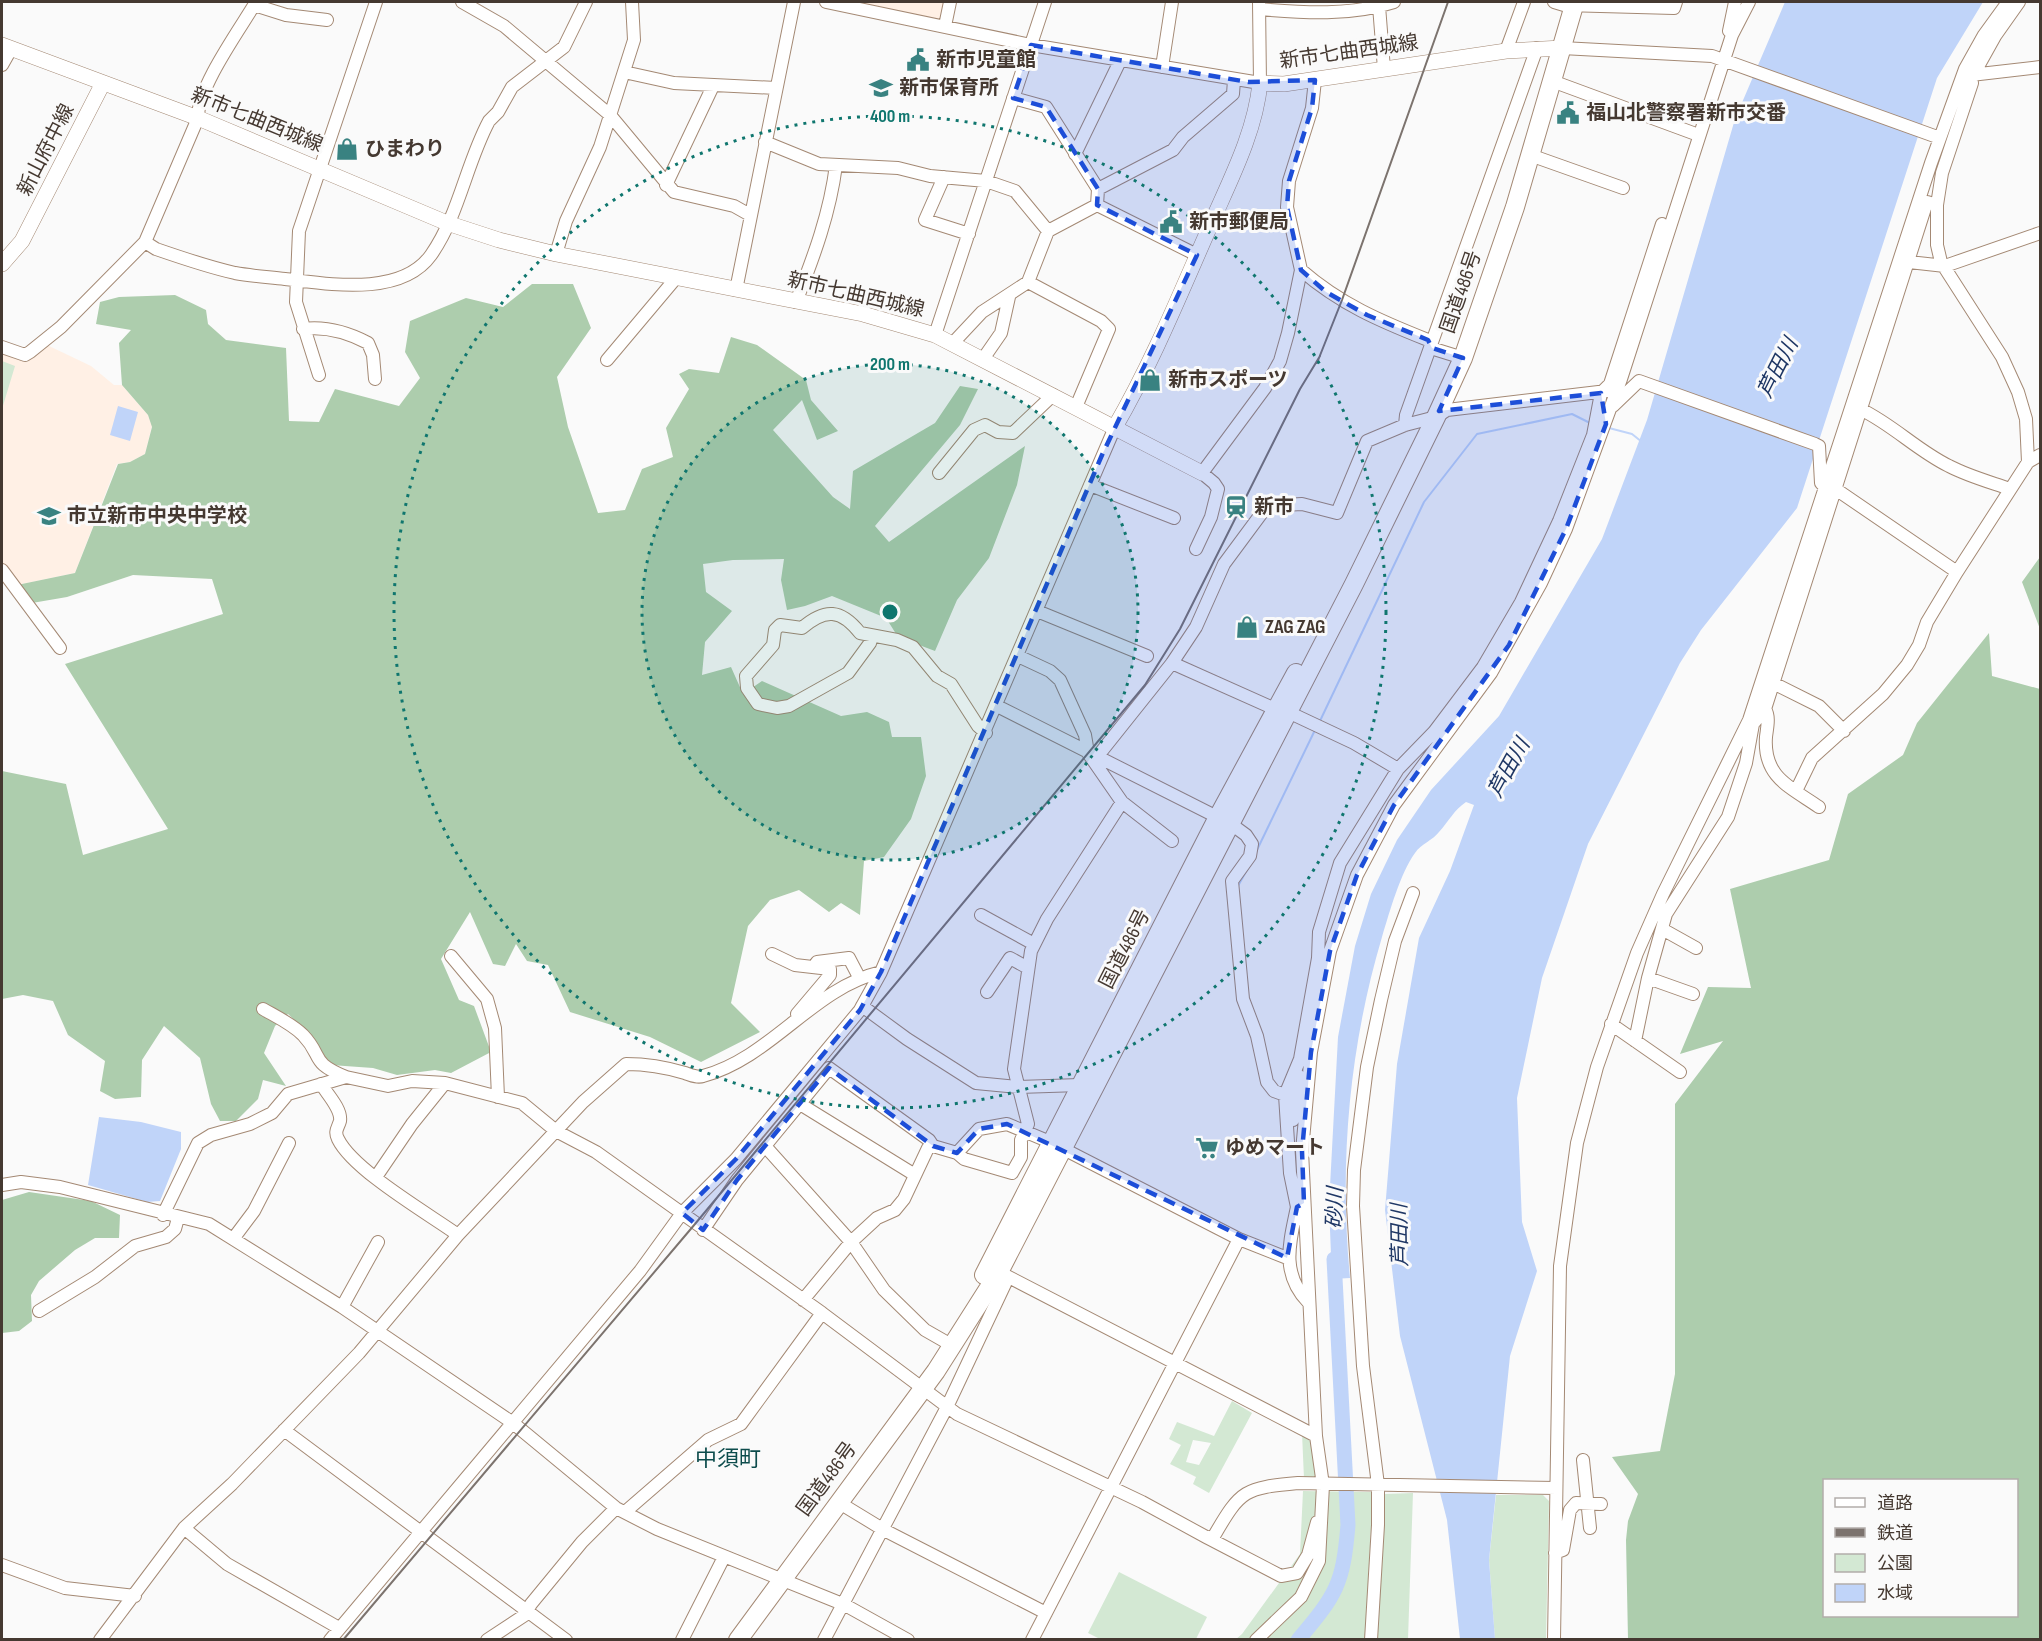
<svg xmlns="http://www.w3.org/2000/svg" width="2042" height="1641" viewBox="0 0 2042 1641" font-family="'Sofia Sans Condensed','Noto Sans JP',sans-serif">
	<rect width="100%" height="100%" fill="#fafafa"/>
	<!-- built -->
	<path fill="#fff0e5" d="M852,2H948L945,17L940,21Z
		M47,345L91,366L114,385H122L148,415L152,426L145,454L130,462L117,464L75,573L17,585L2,568V352L27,362Z"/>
	<!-- green -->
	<path fill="#d3e8d3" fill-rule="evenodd" d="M2,361L15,366L2,409Z
		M1232,1401L1252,1413L1209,1493L1193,1484L1196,1477L1170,1464L1181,1445L1169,1439L1177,1422L1214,1436ZM1193,1440L1211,1443L1199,1465L1186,1462Z
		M1302,1433L1314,1445L1316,1477L1304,1479Z
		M1303,1491L1373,1492L1365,1639L1235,1640L1242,1634L1300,1554Z
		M1413,1493L1408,1639L1375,1640L1384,1494Z
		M1496,1495H1543L1549,1501L1546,1639L1495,1640L1489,1560Z
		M1119,1572L1207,1617L1196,1639H1100L1088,1633Z"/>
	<!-- forest -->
	<path fill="#adcdad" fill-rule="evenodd" d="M532,284H573L591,328L557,377L568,427L598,513L625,510L642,469L673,457L666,428L689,389L679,374L689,369L719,373L731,337L757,345L806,380L811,400L838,431L817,440L802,400L773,430L833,497L850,509L853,471L935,423L960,386L978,389L960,425L875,526L889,542L1025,446L1017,485L989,558L957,600L935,651L898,637L886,618L832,596L805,606L787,610L781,580L784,559L733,560L703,564L706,592L732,611L705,642L702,675L731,667L743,694L762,681L841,716L867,712L889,722L892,737H921L926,776L911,819L884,857L864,861L860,915L841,903L829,912L799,890L770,900L748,926L731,1003L760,1032L701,1062L650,1037L570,1012L548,965L527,961L516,944L505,966L493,964L470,912L441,959L459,1000L474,1006L491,1052L451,1073L435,1070L397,1075L373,1068L331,1065L308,1033L288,1014L275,1026L264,1053L286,1086L263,1080L258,1099L236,1121H220L211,1104L200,1058L164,1026L142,1060L141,1097L115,1099L100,1091L105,1061L68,1035L53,1001L23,995L2,999V771L66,784L83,855L168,829L65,664L223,614L212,579L133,575L67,597L32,603L17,585L75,573L118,464L130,462L145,454L152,427L148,415L122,385L119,343L131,330L96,324L100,302L119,297L175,295L206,310L208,324L226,340L286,348L289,421L319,422L335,389L399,406L420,378L405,352L410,321L466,298L503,307Z
		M2040,557V629L2022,582Z
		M1989,633L1992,676L2040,689V1639H1628L1626,1540L1628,1521L1638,1494L1612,1457L1660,1451L1675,1374V1104L1723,1041L1680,1054L1708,987L1751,988L1730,889L1829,860L1848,794L1903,755L1917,723ZM1824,1480H2016V1616H1824Z
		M29,1192L91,1201L120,1215L119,1238H95L75,1250L39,1281L31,1295L32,1321L19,1331L2,1333V1200Z"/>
	<!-- water -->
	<path fill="#c0d4f9" d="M1785,2H1983L1937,78L1797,508L1701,630L1680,663L1588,844L1542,978L1517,1098L1522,1222L1537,1271L1510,1356L1489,1560L1495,1639H1460L1447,1520L1400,1336L1385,1210L1397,1064L1419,938L1450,871L1474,805L1466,802C1454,810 1449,821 1439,832C1433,840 1421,844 1415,853C1400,874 1390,911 1382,937C1349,1048 1339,1163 1350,1278L1332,1279L1329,1205L1338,1037L1355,946L1371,894L1397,840L1431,790L1499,716L1602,539L1647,420L1735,119Z
		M118,406L138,412L130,441L110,435Z
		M99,1117L141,1122L181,1132V1149L160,1201L147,1202L88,1185Z"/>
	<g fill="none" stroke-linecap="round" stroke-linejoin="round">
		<!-- stream -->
		<path stroke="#c0d4f9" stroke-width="2" d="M1609,428L1632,434L1642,442
			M1319,723L1424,502L1477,434L1572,414L1592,424
			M1256,852L1315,730
			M1238,886L1248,868"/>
		<!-- river -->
		<path stroke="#c0d4f9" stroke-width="15" d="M1298,1640C1337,1594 1343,1584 1348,1525L1334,1259"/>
		<!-- minor casing -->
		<g stroke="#a48974" stroke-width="14">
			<path id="minor" d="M462,2L504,26L610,115L674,192L734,206L750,215
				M826,2L1031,45L1260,83L1259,2
				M1554,2L1564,5L1674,8L1676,2
				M254,5L286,15L327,20
				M1379,6L1384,69
				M1259,9C1304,13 1351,16 1394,2
				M945,26L950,2
				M1729,31L1735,2
				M1562,48L1712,56L1940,138
				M1506,51L1524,2
				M2,65L11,49
				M1162,67L1172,2
				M624,72L674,83L776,88
				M1971,75L2040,67
				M1552,81L1693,133
				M1966,88L1995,36L2019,2
				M1013,98L1046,107L1098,189L1097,205L1197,255
				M765,142L819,164L898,168L930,176L986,181L1015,191L1048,231
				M1075,154L1120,61
				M1530,155L1623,188
				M944,177L925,220L969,234
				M666,185L713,86
				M1098,189L1173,150L1183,137L1233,94L1234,80
				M1927,202L1937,205V245L1941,262L2002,357L2018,392L2026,419L2028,462
				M1937,205L1942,173L1972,83
				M145,242L156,249C182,258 208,267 235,273C251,276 268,277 285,279C329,284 401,297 431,255C459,215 466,164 489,121L498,112L512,87L564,47L586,2
				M556,254L566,221L600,147L634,40L632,2
				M1909,262L1945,266L2040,233
				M1301,270C1340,304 1380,321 1428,340L1434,349L1463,358
				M1028,282L1101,321L1109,329L1076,407
				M736,290L794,2
				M796,302C814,256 830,213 836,165
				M303,329C326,326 347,332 368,343L373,355L375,379
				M935,335L1045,2
				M952,344L982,312L1028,282L1048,231L1097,205
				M2,347L25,355L30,352L61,327L145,242L198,118C197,88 240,29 256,2
				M983,359L1001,333L1009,297
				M607,360L676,278
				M319,375L296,302L299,231L376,2
				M1613,406L1639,381L1815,444L1819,446L1821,483L1827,489
				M1862,410C1893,425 1918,451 1949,466C1968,476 1990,482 2010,489
				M1405,425L1406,415L1537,48
				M939,473L974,430L985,425L998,432L1013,433L1053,395
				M1090,485L1174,518
				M1837,490L1957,572
				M1196,549L1211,517L1218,489L1214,483L1202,473L1265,388L1280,361L1288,333L1301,270L1287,207L1289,181L1312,108L1315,80
				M2,570L60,648
				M1037,611L1147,656
				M872,636L870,643L848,673L789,706L777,708L758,704L747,688L746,676L773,645L775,630L780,625L802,628C825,608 841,609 860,633L897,640L913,647L937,676L951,684L978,726L986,733
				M1018,656L1050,671L1060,680L1085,735L1088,753L1122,802L1172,841
				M1172,663L1275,709
				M1773,683L1819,706L1844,731
				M997,706L1231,824L1246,835L1252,844L1250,856L1232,881L1243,999L1257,1036L1267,1082L1274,1091L1285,1095
				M1765,709C1770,717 1767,728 1766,737C1763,777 1790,787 1819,807
				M1288,712L1354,743L1398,769
				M1753,724L1765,709L1926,205
				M1097,757L1172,663L1196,627L1224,564L1267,506L1302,504L1337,513L1367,441L1405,425L1436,417L1447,410L1607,391
				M1796,791L1812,758L1883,694L1907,665L1919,645L1927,622L1957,572L2028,462L2040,455
				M981,915L1034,944
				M1662,929L1696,948
				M772,954L795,965L830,969V975L797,1014
				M451,956L487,999L495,1028L498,1097
				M815,965L817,962L849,958L860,979
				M1648,978L1693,994
				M987,992L1010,958L1028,968
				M862,1006L907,1039L976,1083L1018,1087L1080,1085
				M263,1009C277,1017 292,1024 303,1035C324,1057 309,1062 346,1077
				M1611,1024L1680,1072
				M1635,1041L1648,978L1666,914L1728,817L1746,763L1753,724L1750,720
				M321,1084C327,1094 342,1109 340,1121C338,1128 334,1131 338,1139C353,1170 427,1213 458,1235
				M800,1104L915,1175
				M1293,1120L1298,1075
				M765,1146L851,1242L884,1290L925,1330L953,1346
				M957,1153L964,1159L1012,1173L1021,1157V1140L1028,1124L1014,1069L1031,951L1047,919L1122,802
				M376,1177L412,1124L445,1083
				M2,1185L21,1182L60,1187L209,1224L342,1307L513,1423L616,1508L657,1529L845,1605L908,1640
				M1302,1204L1297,1207C1290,1241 1280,1273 1308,1302
				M1297,1207L1290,1173L1285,1095L1300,1059L1318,958L1319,932L1340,863L1398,769L1434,732L1483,667L1521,602L1559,521L1593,435L1601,393L1610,384L1662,224
				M163,1215L198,1143L211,1135L250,1124L272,1113L288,1094L346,1077L388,1086L412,1081L445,1083L522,1103L556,1131L596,1152L822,1313L957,1414L1142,1502L1208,1538L1214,1536C1241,1489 1245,1488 1298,1483L1556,1488
				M703,1230L737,1180L829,1068L929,1140L933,1146
				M233,1239L254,1211L289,1143
				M997,1271L1316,1436
				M803,1300L851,1242L877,1218L895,1210L904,1199L928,1148L933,1146L957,1153L979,1129L1007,1124L1050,1142L1239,1239L1287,1258
				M342,1307L378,1242
				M39,1311L95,1277L135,1246L166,1237L175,1229L178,1218
				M284,1430L566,1640
				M1583,1460L1590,1528
				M838,1502L884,1530L1046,1613
				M625,1512L708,1440L741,1424L822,1313
				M184,1528L227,1564L339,1628
				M1208,1538L1281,1576L1297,1573L1308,1555L1317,1522
				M1555,1553L1563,1550L1570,1510L1576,1503L1601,1504
				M2,1565L65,1588L135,1596
				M100,1640L184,1528L232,1484L359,1353L458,1235L583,1102L626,1064C647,1064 665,1067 685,1073C691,1075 697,1078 703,1076C771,1058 813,988 881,972
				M330,1640L640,1271L682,1213L736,1159L860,1010L881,972L1115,427
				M487,1640L525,1615L531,1604L582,1542L616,1508
				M682,1640L724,1557
				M824,1640L947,1407L1005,1284L999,1272
				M1032,1640L1239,1239
				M1256,1640L1301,1597L1319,1561L1323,1485L1316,1436L1302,1151L1311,1052L1330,951L1357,875L1394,805L1491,673L1541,583L1566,529L1621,379L1732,35L1749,2
				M1371,1640L1378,1525V1485L1363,1366L1353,1206L1354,1170L1367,1067L1381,1000L1395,941L1413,893
				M1554,1640L1560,1266L1577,1143L1597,1067L1637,953L1663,894L1749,720L1931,163L1965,69L1984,35L2008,2"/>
		</g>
		<!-- major casing -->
		<g stroke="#a48974" stroke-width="16">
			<path id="major" d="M2,45L198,118L447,223L499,240L556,254L863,314L935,335L1202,473
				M2,264L22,241L103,83
				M1115,427C1151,365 1178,299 1207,233C1227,186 1255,135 1260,83L1284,84L1506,51L1562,48"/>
		</g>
		<!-- highway casing -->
		<g stroke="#a48974" stroke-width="20">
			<path id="highway" d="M984,1275L1218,817L1296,673
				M738,1640L936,1371L999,1272L1354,584L1436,417L1463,358L1515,207L1575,2"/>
		</g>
		<!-- minor -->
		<use href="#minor" stroke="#fff" stroke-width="12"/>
		<!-- major -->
		<use href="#major" stroke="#fff" stroke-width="15"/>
		<!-- highway -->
		<use href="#highway" stroke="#fff" stroke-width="18"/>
		<!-- rail -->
		<path stroke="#7c736e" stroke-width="2" d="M1317,363L1342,300L1448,2
			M343,1640L695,1224L1145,685L1180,629L1300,389L1320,356"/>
	</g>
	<!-- marked area -->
	<path fill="#1d4ed8" fill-opacity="0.2" stroke="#1d4ed8" stroke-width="4.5" stroke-dasharray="12 8" stroke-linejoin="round" d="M1031,45L1248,82L1315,80L1312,108L1289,181L1287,207L1301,270L1326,292L1367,315L1428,340L1432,348L1463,358L1439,411L1601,393L1606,424L1566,529L1509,645L1394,805L1357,875L1330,951L1311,1052L1302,1151L1304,1203L1297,1207L1287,1258L1007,1124L979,1129L957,1153L933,1146L829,1068L737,1180L703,1230L682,1213L736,1159L860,1010L881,972L1102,455L1197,255L1097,205L1098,189L1046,107L1013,98Z"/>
	<!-- distance rings -->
	<circle cx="890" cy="612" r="248" fill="#0f766e" fill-opacity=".12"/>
	<g fill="none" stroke="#0f766e" stroke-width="3" stroke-dasharray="3 6">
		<circle cx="890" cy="612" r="248"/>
		<circle cx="890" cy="612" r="496"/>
	</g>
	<!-- icons -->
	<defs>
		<g id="civic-bare" transform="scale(1.8)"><path d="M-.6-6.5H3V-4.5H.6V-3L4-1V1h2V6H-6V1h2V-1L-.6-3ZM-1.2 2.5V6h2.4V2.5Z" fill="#398281" stroke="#fafafa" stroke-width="2.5" paint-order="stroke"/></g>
		<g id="school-bare" transform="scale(1.8)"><path d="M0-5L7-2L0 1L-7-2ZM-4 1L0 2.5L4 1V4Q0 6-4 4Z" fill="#398281" stroke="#fafafa" stroke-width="2.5" paint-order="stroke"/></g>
		<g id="shop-bare" transform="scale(1.8)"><path d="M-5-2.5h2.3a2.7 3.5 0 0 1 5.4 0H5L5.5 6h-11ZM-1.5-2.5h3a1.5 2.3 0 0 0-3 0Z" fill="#398281" stroke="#fafafa" stroke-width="2.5" paint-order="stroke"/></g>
		<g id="station-bare" transform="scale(1.8)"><path d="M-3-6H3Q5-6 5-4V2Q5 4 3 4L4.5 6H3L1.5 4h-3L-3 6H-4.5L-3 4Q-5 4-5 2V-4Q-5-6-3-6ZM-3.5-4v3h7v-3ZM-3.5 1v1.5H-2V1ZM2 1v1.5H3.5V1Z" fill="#398281" stroke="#fafafa" stroke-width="2.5" paint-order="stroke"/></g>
		<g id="supermarket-bare" transform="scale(1.8)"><path d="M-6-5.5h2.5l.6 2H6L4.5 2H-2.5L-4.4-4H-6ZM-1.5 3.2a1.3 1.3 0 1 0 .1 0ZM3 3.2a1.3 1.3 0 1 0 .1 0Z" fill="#398281" stroke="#fafafa" stroke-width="2.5" paint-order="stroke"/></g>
	</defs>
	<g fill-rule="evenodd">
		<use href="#civic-bare" x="918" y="60"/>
		<use href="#school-bare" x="881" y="88"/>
		<use href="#civic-bare" x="1568" y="113"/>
		<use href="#shop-bare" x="347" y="149"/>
		<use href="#civic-bare" x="1171" y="222"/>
		<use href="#shop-bare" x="1150" y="380"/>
		<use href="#station-bare" x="1236" y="507"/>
		<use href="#school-bare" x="49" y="516"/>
		<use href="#shop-bare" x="1247" y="627"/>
		<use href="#supermarket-bare" x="1207" y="1148"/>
	</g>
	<g text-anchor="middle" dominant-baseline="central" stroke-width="6" stroke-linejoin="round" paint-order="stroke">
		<!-- street labels -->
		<g font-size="20" fill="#453931" stroke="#fafafa">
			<text transform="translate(1349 52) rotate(-8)">新市七曲西城線</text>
			<text transform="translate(257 120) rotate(22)">新市七曲西城線</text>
			<text transform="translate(46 150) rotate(-63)">新山府中線</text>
			<text transform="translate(1461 292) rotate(-71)">国道486号</text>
			<text transform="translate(856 295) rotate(13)">新市七曲西城線</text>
			<text transform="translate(1125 949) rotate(-63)">国道486号</text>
			<text transform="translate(827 1479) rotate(-54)">国道486号</text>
		</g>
		<!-- poi labels -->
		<g font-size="20" font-weight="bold" fill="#453931" stroke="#fafafa" text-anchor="start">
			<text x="936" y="60">新市児童館</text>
			<text x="899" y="88">新市保育所</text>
			<text x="1586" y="113">福山北警察署新市交番</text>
			<text x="365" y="149">ひまわり</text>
			<text x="1189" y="222">新市郵便局</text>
			<text x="1168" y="380">新市スポーツ</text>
			<text x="1254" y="507">新市</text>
			<text x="67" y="516">市立新市中央中学校</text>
			<text x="1265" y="627">ZAG ZAG</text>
			<text x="1225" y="1148">ゆめマート</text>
		</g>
		<!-- water labels -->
		<g font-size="21" font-style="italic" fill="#1f3765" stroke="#fafafa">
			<text transform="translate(1778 368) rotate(-63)">芦田川</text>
			<text transform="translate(1509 768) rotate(-61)">芦田川</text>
			<text transform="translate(1335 1208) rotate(-88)">砂川</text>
			<text transform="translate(1400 1235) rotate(-91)">芦田川</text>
		</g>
		<!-- quarter labels -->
		<g font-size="22" fill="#0d4c4c" stroke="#fafafa">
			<text x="728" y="1459">中須町</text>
		</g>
	</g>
	<circle cx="890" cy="612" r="9" fill="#0f766e" stroke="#fafafa" stroke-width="3"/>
	<g font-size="18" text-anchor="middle" font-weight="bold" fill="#0f766e" stroke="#fafafa" stroke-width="6" stroke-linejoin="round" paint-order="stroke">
		<text x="890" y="122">400 m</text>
		<text x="890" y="370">200 m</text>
	</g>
	<!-- border -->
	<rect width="2042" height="1641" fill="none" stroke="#453931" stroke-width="6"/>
	<!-- legend -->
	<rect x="1823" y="1479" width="195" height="138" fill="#fafafa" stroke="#b2adaa" stroke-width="1.5"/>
	<rect x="1835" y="1498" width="30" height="9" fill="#ffffff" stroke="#b2adaa" stroke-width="1.5"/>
	<text x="1877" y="1509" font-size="18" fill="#453931">道路</text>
	<rect x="1835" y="1528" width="30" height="9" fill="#7c736e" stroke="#b2adaa" stroke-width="1.5"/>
	<text x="1877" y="1539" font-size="18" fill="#453931">鉄道</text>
	<rect x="1835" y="1554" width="30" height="18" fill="#d3e8d3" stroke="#b2adaa" stroke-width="1.5"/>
	<text x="1877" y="1569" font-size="18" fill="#453931">公園</text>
	<rect x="1835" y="1584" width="30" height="18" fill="#c0d4f9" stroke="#b2adaa" stroke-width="1.5"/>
	<text x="1877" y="1599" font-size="18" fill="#453931">水域</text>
</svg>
